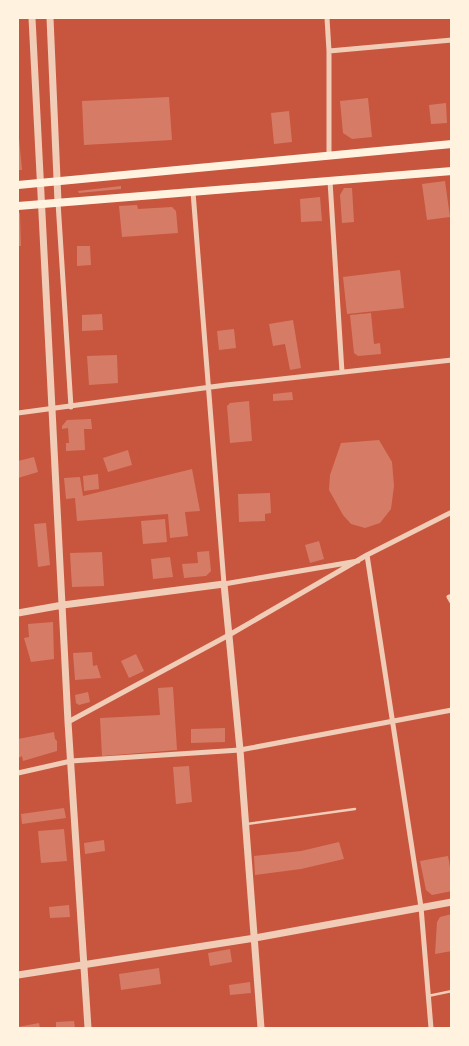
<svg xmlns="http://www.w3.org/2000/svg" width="469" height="1046" viewBox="0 0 469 1046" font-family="'Work Sans',sans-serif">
	<rect width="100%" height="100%" fill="#c8553d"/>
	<!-- building -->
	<path fill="#d67c66" d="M169,97L172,140L84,145L82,101Z
		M368,98L372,137L352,139L343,133L340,101Z
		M446,103L447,123L431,124L429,105Z
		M289,111L292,142L274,144L271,113Z
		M18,138H19L22,170H18Z
		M445,181L450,217L427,220L422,184Z
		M121,186V189L79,193L78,191Z
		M344,188H352L354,222L342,223L340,195Z
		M320,197L322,221L301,222L300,199Z
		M137,205L138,209L172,207L176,211L178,233L122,237L119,206Z
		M18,213H20L21,246H18Z
		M77,246H90L91,265L77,266Z
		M400,270L404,308L347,314L343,277Z
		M371,313L374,344L380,343L381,354L358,356L354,353L350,315Z
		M102,314L103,330L82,331V315Z
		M293,320L301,368L290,370L285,344L273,346L269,324Z
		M234,329L236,348L219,350L217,331Z
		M117,355L118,383L89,385L87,356Z
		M292,392L293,400L273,401V394Z
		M249,401L252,441L230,443L227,406L230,403Z
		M91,419L92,429H84L85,450L66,451V443H69L68,428L62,429V426L67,420Z
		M379,440L392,462L394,486L391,509L380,523L365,528L351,524L343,515L329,490L330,475L341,443Z
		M128,450L132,465L108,472L103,458Z
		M34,457L38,472L18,478V461Z
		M192,469L200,511L185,512L188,536L170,538L168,514L77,521L75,498L66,499L64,478L80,477L83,496Z
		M98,474L99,489L84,491L83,476Z
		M270,493L271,513L265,514V521L239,522L238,494Z
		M165,519L167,542L143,544L141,521Z
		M46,523L50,565L38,567L34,524Z
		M319,541L324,559L310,563L305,545Z
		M209,551L211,571L206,576L184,578L182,564L198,563L197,552Z
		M102,552L104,586L72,587L70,553Z
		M170,557L173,577L153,579L151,559Z
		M53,622L54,659L31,662L24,638L29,637L28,624Z
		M92,652L93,666L97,665L101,678L75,680L73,653Z
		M136,654L144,671L129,678L121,661Z
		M173,687L177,750L102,756L100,718L160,715L158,688Z
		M88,692L90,702L79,705L76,703L75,695Z
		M225,728V742L191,743V729Z
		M54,732L55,739L57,741V751L23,761L22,756L18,758V739Z
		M189,766L192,802L176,804L173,767Z
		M64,808L66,818L22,824L21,814Z
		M64,829L67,861L41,863L38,831Z
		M104,840L105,851L85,854L84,843Z
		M339,842L344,859L301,869L255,875L254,856L301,851Z
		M448,856L452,878V891L432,895L426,890L420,861Z
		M69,905L70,917L50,918L49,907Z
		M452,914V951L435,954L437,922L440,917Z
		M230,949L232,962L210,966L208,953Z
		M159,968L161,984L121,990L119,974Z
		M250,982L251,993L230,995L229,985Z
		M74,1021L75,1028H56V1022Z
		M39,1023L40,1028H18V1027Z"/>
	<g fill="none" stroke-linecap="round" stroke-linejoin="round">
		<!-- service -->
		<path stroke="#f1ccb7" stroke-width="2.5" d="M247,824L355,809
			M428,996L452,991"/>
		<!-- minor -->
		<path stroke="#f1ccb7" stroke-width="5" d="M327,18L329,51V156
			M329,51L452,40
			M330,181L342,372
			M193,192L224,584L358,561
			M58,202L71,407
			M18,413L226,385L452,360
			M367,555L421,907L431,1028
			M452,596L449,597L452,602
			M68,722L229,635L367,555L452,512
			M18,773L71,761L240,750L452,710"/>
		<!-- tertiary -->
		<path stroke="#f1ccb7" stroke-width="7" d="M32,18L68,722L88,1028
			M50,18L58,202
			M18,613L63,605L224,584L240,750L261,1028
			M18,975L255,938L452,902"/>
		<!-- secondary -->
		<path stroke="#fff3e0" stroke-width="8" d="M18,185L452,144
			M18,206L452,171"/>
	</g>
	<!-- border -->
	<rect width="469" height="1046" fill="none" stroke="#fff3e0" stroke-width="38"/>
</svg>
